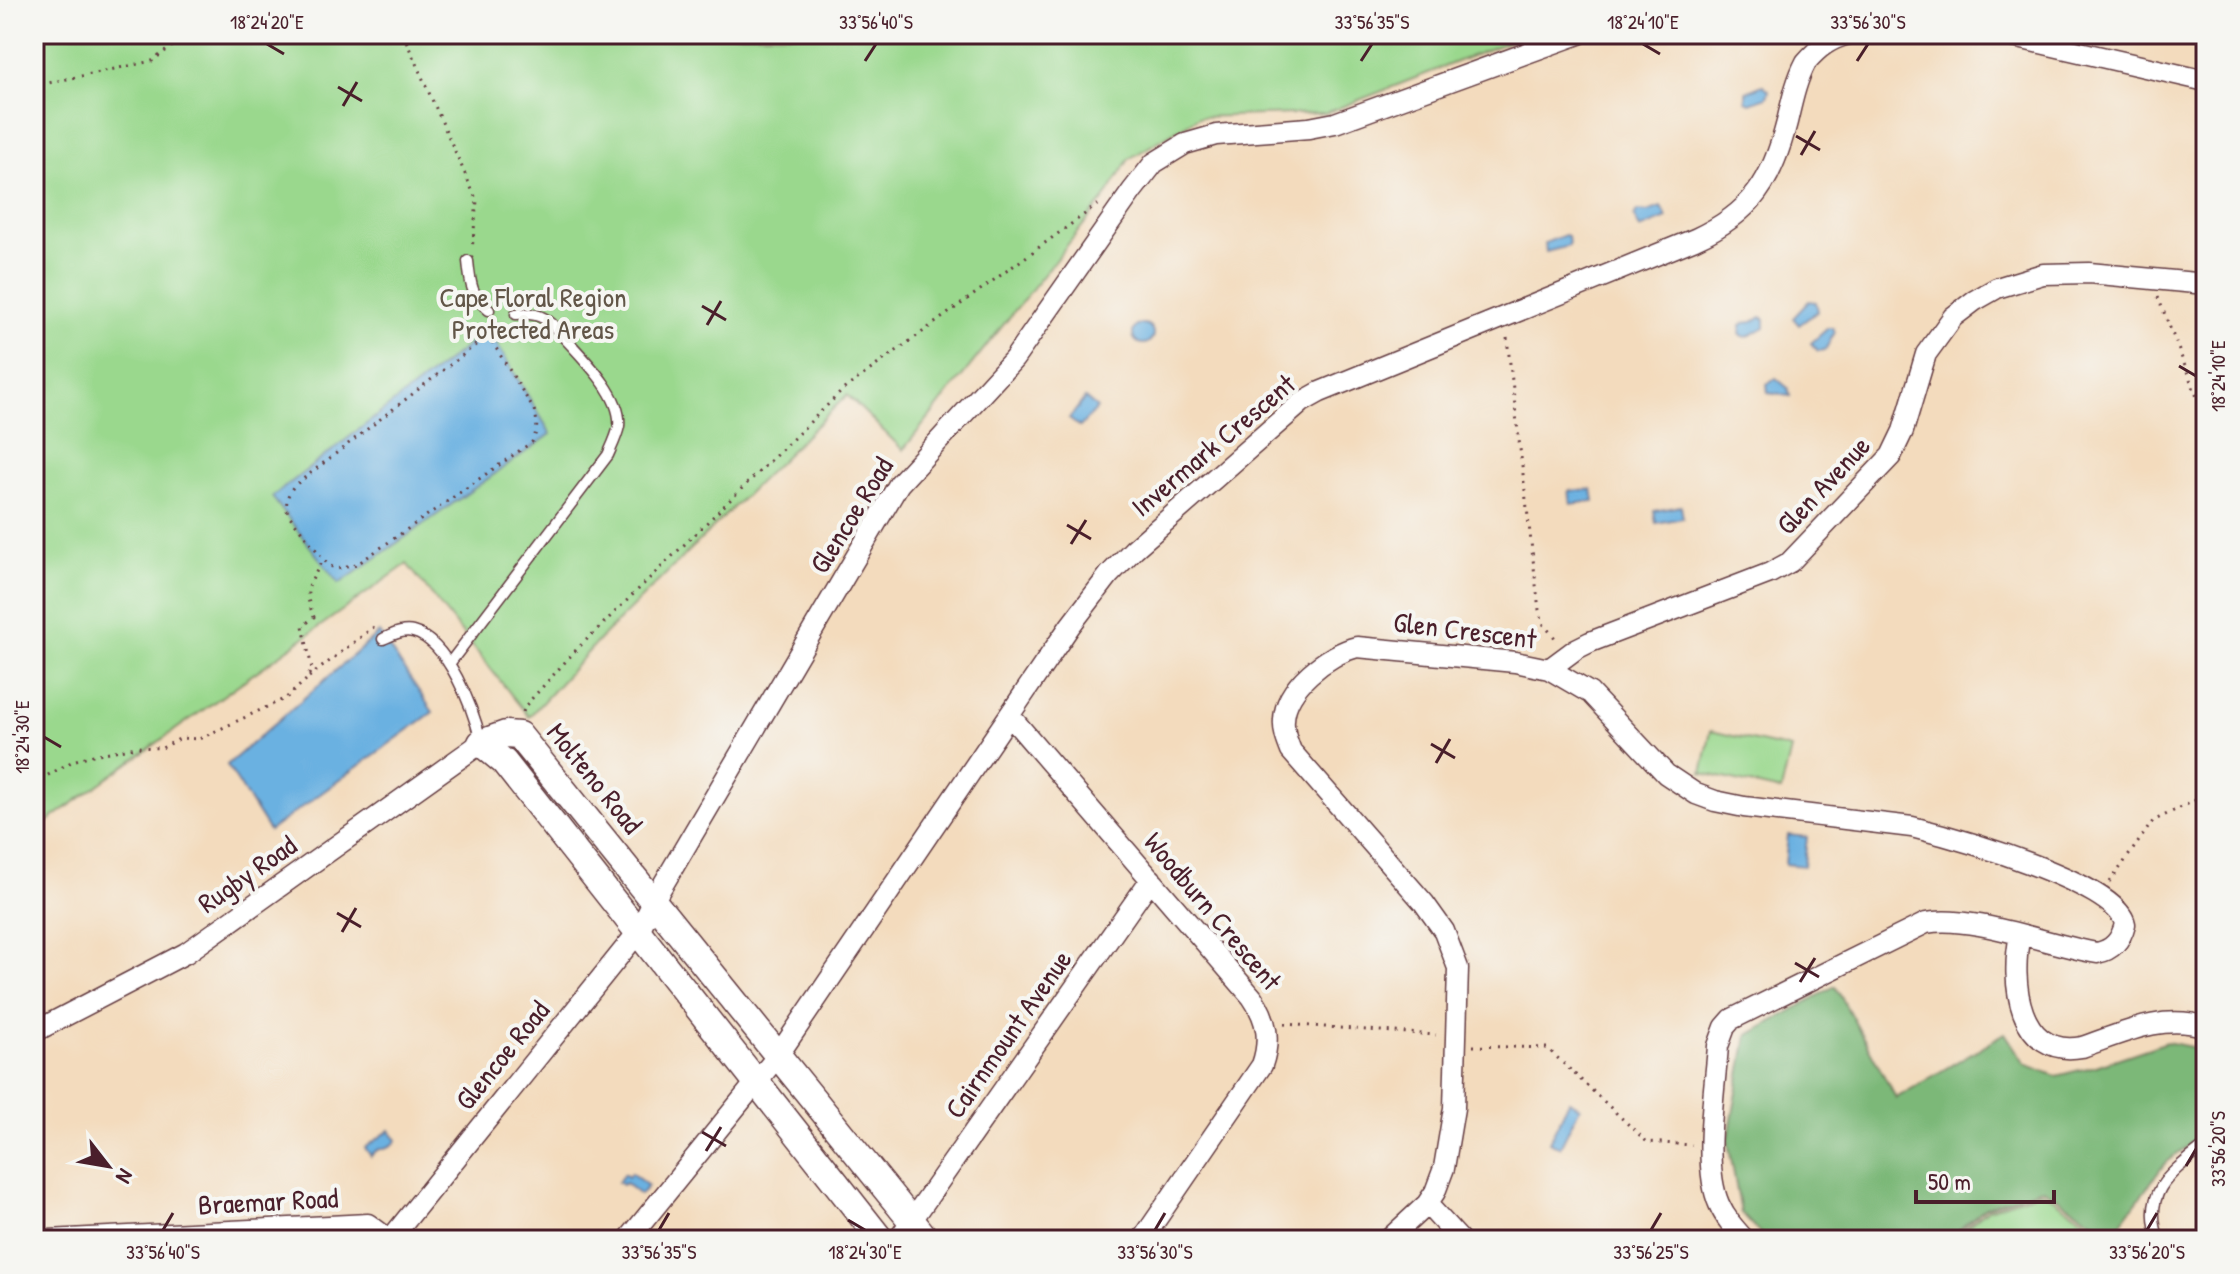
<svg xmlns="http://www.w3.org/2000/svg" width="2240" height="1274" viewBox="0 0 2240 1274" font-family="'Patrick Hand',sans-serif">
	<rect width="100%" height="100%" fill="#f6f6f2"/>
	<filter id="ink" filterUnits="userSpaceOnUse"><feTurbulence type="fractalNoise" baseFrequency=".0125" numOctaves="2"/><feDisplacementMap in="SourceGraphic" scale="16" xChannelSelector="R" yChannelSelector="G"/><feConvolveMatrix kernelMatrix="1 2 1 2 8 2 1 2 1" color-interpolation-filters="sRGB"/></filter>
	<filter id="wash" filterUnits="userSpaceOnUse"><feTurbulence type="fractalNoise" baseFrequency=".006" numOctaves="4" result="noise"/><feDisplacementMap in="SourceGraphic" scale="32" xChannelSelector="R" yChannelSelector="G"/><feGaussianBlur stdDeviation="1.8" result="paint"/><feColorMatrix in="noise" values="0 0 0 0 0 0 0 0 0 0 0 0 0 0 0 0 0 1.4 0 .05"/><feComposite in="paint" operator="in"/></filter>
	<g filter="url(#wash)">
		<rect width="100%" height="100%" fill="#f3dbbd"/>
		<!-- green -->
		<path fill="#9ad88d" stroke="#727c5c" stroke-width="2" d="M34,34H1528L1326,113L1199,117L1129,159L1105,198L903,450L847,395L600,639L529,717L407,564L34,831Z
			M1711,731L1791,749L1781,791L1702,773Z
			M2041,1191L2112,1237L2109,1240H1951L1988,1209Z"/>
		<!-- forest -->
		<path fill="#7bb878" stroke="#626c52" stroke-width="2" d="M1835,986L1896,1098L2005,1033L2025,1064L2056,1076L2096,1066L2167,1042L2206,1050V1133L2166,1162L2113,1234L2042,1188L1986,1207L1947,1240H1766L1741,1213L1728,1142L1747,1036Z"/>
		<!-- water -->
		<path fill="#6ab1e1" stroke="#5a6886" stroke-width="2" d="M1763,85L1769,90L1767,97L1750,103L1746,101V92Z
			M1661,207L1667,218L1640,229L1634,217L1637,211L1648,212Z
			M1565,235L1568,236L1569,246L1546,252L1545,243Z
			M1809,301L1816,302L1818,311L1799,325L1793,318Z
			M1761,317L1765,319V327L1747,337L1740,335L1741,326L1744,323L1753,322Z
			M1133 334a10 10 0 1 1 20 0a10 10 0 1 1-20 0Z
			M1828,328H1833L1835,332L1825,350L1818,351L1811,343Z
			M488,330L551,434L339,584L272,497Z
			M1776,378L1788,388L1790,396L1768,393L1767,385Z
			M1085,398L1097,408L1080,427L1069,419Z
			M1592,489L1594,501L1571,504L1569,491Z
			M1681,506L1683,518L1656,523L1654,511Z
			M379,633L433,712L269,831L227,765Z
			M1788,835L1807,837L1804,866L1785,864Z
			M1569,1101L1580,1107L1560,1147L1549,1142Z
			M390,1130L397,1140C390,1151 378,1145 371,1156L365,1148Z
			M631,1173L648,1186L640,1195L625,1183L622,1185L618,1182L624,1174L628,1177Z"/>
	</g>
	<g filter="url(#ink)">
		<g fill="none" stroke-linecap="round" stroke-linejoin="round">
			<!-- service casing -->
			<g stroke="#633b41" stroke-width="13">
				<path id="service" d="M468,261C470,282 471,296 489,310
					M383,639C392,635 403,629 413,632C448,641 473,709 481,741
					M449,664L608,455C612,446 617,436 619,426C623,392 573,349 552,324C541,314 530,313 516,314
					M2159,1240C2141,1191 2172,1172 2206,1145"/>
			</g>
			<!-- minor casing -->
			<g stroke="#633b41" stroke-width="23">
				<path id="minor" d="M2001,34L2206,81
					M1549,669L1576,649L1590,642L1770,573L1790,562L1891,456L1903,431L1926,354L1953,317L1974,301L1997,288L2043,274L2089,273L2206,284
					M1010,716L1252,997C1267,1019 1271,1039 1262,1065L1142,1240
					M2020,935C2010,981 2018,1059 2082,1047C2123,1033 2163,1013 2206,1027
					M34,1032L186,953L481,743
					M1427,1204L1460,1240
					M48,1240L368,1224L390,1240
					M390,1240L639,931L654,900L899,484L1014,359L1132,191L1154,163L1185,144L1216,135L1309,128L1335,123L1579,34
					M628,1240L779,1054L1070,626L1109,575L1134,549L1302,402L1320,392L1695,239C1752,213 1772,181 1787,122C1792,101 1796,81 1806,62C1819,47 1830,39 1849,34
					M898,1240L1151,879
					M1388,1240L1427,1204L1435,1192L1444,1168L1454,1108L1458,968L1444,931L1424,903L1291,751C1287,741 1283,731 1284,720C1285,687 1328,654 1357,647L1515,662L1549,669L1590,693L1666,774L1696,794L1715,801L1744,807L1912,827C1953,837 2118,883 2125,924C2121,940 2113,950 2097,953C2049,945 1970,914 1926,923L1732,1019L1725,1027L1718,1046C1715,1089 1702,1166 1719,1204C1725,1218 1735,1229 1745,1240"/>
			</g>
			<!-- tertiary casing -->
			<g stroke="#633b41" stroke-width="29">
				<path id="tertiary" d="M481,743L506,734L519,735L927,1240
					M481,743L504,762L881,1240"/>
			</g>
			<!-- path -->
			<path stroke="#633b41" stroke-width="3" stroke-dasharray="2 6" stroke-linecap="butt" d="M403,34L477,201L472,250
				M34,86L152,61L175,44L183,34
				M2158,297L2206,420
				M488,335L534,410C538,422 538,430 532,442L356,565L337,569L328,565L288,514C285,502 287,495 294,486L482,340L502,321
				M1507,338L1539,610L1544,625L1556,639
				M309,677L375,626
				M523,712L526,705L576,650L844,389L1100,203
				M34,783L73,761L88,756L136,747L162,748L181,738L199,739L286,698L306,680L312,669L303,626L314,617C301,586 311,587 322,559
				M2110,882L2153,821L2206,795
				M1284,1024L1436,1035
				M1473,1046L1547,1048L1647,1142L1692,1145"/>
			<!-- service -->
			<use href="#service" stroke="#fff" stroke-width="10"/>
			<!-- minor -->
			<use href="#minor" stroke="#fff" stroke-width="20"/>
			<!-- tertiary -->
			<use href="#tertiary" stroke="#fff" stroke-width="26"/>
		</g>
	</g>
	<!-- ticks -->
	<path fill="none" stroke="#4a1f2b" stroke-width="3" d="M267,44L284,54M1643,44L1660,54M865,61L876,44M1361,61L1372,44M1857,61L1868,44M338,87L362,101M343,106L357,82M1796,136L1820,150M1801,155L1815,131M702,306L726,320M707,325L721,301M2179,366L2196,376M1067,525L1091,539M1071,544L1086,520M44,737L61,747M1431,744L1455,758M1436,763L1450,739M337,913L361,927M342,932L356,908M1795,963L1819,977M1800,982L1815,958M702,1132L726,1146M706,1151L721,1127M2186,1166L2196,1149M848,1220L865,1230M163,1230L173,1213M659,1230L669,1213M1155,1230L1165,1213M1651,1230L1661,1213M2147,1230L2157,1213"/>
	<g text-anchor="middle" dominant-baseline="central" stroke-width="8" stroke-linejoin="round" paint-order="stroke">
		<!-- park labels -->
		<g font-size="28" fill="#625648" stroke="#f6f6f2">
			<text x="533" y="297">Cape Floral Region<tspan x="533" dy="32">Protected Areas</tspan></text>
		</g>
		<!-- street labels -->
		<g font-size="28" fill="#4a1f2b" stroke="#f6f6f2">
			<text transform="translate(1213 445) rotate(-40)">Invermark Crescent</text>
			<text transform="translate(1823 485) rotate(-47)">Glen Avenue</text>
			<text transform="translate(851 515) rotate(-58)">Glencoe Road</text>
			<text transform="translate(1465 630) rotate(7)">Glen Crescent</text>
			<text transform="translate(595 778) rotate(51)">Molteno Road</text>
			<text transform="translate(247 874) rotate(-35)">Rugby Road</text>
			<text transform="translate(1213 911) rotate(50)">Woodburn Crescent</text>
			<text transform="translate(1008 1034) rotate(-55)">Cairnmount Avenue</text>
			<text transform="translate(502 1055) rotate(-51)">Glencoe Road</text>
			<text transform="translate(268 1201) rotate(-3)">Braemar Road</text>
		</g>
	</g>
	<!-- margin -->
	<rect width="2240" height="1274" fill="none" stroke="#f6f6f2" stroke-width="88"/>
	<!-- north arrow -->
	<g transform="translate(108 1166) rotate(121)" stroke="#f6f6f2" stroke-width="6" paint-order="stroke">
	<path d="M0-6L14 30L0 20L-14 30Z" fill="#4a1f2b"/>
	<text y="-12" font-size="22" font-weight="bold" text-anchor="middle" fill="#4a1f2b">N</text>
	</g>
	<!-- scale -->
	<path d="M1916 1190v12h138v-12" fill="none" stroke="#4a1f2b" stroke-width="4"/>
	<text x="1928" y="1190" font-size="24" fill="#4a1f2b" stroke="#f6f6f2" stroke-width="6" paint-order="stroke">50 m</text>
	<rect x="44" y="44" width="2152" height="1186" fill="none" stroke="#4a1f2b" stroke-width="3"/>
	<g font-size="20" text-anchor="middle" fill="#4a1f2b">
		<text x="267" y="29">18°24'20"E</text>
		<text x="876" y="29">33°56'40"S</text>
		<text x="1372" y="29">33°56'35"S</text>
		<text x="1643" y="29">18°24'10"E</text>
		<text x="1868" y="29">33°56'30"S</text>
		<text transform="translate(2218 376) rotate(-90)" y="7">18°24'10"E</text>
		<text transform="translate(22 737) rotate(-90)" y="7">18°24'30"E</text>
		<text transform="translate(2218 1149) rotate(-90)" y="7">33°56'20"S</text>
		<text x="163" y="1259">33°56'40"S</text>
		<text x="659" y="1259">33°56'35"S</text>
		<text x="865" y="1259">18°24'30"E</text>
		<text x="1155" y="1259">33°56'30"S</text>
		<text x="1651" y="1259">33°56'25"S</text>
		<text x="2147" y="1259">33°56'20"S</text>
	</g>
</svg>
